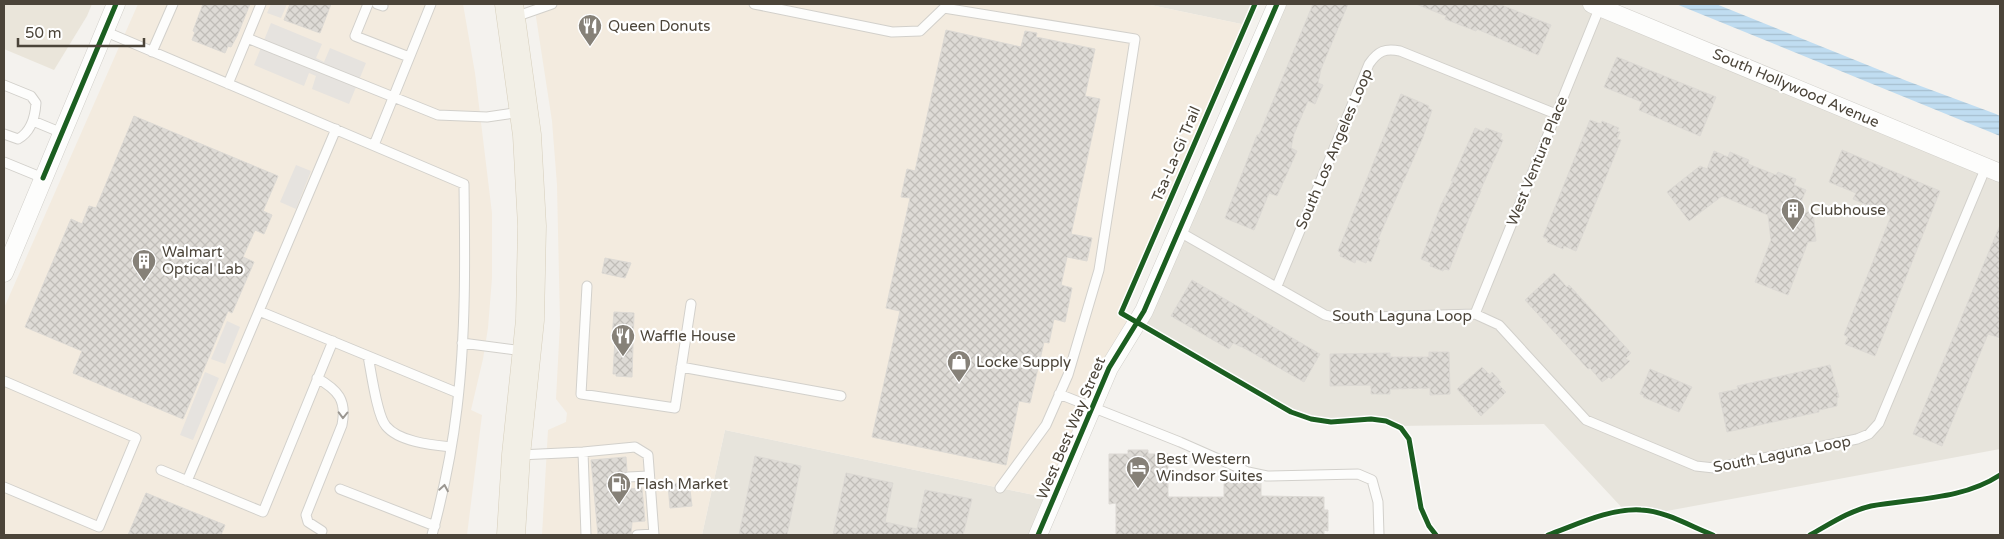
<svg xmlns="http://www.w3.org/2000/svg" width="2004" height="539" viewBox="0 0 2004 539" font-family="'Varela Round',sans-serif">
	<defs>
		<pattern id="water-rules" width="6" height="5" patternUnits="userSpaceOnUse" patternTransform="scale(1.25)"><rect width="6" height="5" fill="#c0ddf1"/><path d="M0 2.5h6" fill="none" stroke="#a6bfcf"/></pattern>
		<pattern id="building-cross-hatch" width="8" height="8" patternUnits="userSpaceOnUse" patternTransform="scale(1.25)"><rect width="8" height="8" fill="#dedbd6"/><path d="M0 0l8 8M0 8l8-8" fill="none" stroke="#c0bdb8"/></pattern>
	</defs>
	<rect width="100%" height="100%" fill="#f4f2ee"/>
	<!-- residential -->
	<path fill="#e7e4dc" d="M1146,4H1255L1246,25Z
		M1277,4H1592L2000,173V449L1656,513L1641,509L1625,511L1544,424L1396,426L1386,421L1371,419L1331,422L1311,419L1291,412L1137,324Z
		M725,430L1053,499L1038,535H702Z"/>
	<!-- commercial -->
	<path fill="#f3ebdf" d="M138,4H463L475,73L492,213V278L488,328L483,359L471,410L482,415L467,535H4V308Z
		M534,4H1146L1246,25L1121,313L1137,324L1053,499L725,430L702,535H542L548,430L566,422L567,413L556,399L560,323L557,185L552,121Z"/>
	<!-- education -->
	<path fill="#eae5da" d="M4,4H92L87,16L54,70L4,49Z"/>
	<!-- parking -->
	<path fill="#e6e3df" d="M271,4H287L281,18L267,13Z
		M271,23L322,44L316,58L324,62L330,48L366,63L349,104L312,89L316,76L309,73L304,86L254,65Z
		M296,165L311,171L296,209L280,202Z
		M227,321L240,327L225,364L211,359Z
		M205,372L219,378L193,440L180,435Z"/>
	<!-- water -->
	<path fill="url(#water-rules)" d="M1676,4H1716L1907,81L1996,114L2000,116V136Z"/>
	<!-- building -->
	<path fill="url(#building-cross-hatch)" stroke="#dcd9d4" d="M203,4H250L237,36L231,47L228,46L225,53L192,40L195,32L193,31Z
		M290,4H331L320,33L284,20Z
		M1313,4H1348L1321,69L1318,83L1323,85L1315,104L1308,101L1294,134L1291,148L1297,151L1277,196L1269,193L1254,230L1225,218L1250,153L1257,135H1259Z
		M1416,4H1499L1551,25L1538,55L1477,29L1476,31L1445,19L1446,16Z
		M946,30L1021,47L1025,31L1037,33L1036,37L1095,49L1085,96L1100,99L1071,234L1092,238L1087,261L1067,257L1061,285L1072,288L1065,322L1054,319L1049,343L1044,342L1030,403L1019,401L1006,465L872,437L900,311L886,308L910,198L901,197L907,169L915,171Z
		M1617,57L1716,97L1700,136L1639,110L1642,102L1604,87Z
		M1401,94L1429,106L1428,108L1432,110L1423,137L1378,239L1380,240L1371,262L1367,260L1366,263L1356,259L1355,263L1340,256L1341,253L1338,251Z
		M134,116L278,176L263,211L272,215L264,234L255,230L243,257L254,262L232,313L228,311L183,419L73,373L82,351L25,327L71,219L82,224L89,206L96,208Z
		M1590,120L1601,124L1602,121L1619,128L1617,131L1620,132L1617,139L1621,140L1576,251L1564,246L1563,249L1547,242L1548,239L1543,237Z
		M1475,128L1484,132L1486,128L1502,134L1500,139L1503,140L1480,191H1481L1469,218L1449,270L1444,269L1443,271L1430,266L1431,263L1421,259L1441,205L1453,181H1451Z
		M1842,150L1940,191L1875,356L1845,344L1848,337L1844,335L1891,216L1853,199L1856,193L1829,182Z
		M1714,151L1728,157L1730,152L1749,160L1748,164L1776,175L1778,172L1796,179L1794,185L1806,190L1796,214L1813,211L1816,241L1808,242L1788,295L1755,282L1771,240L1768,215L1722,196L1689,221L1667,192L1700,166L1707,169Z
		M2000,225V338L1988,334L1942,446L1913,434Z
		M605,258L631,263L625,278L602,273Z
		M1554,273L1567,287L1569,285L1631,353L1625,359L1630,361L1611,379L1609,377L1602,382L1590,368L1588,369L1525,300Z
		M1192,280L1320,354L1304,382L1246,349L1233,343L1229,349L1171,316Z
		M614,312L634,313L632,377L616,376V374H613L615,339H612Z
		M1429,352H1449L1450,394L1430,395V388L1390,389V394H1371V385L1330,386V354L1390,353V357H1429Z
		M1830,365L1839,397L1837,398V406L1819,410V412L1727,432L1719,393L1738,389L1737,386Z
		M1482,367L1490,375L1492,372L1501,382L1498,384L1506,392L1481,416L1457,389Z
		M1650,369L1692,387L1679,412L1643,397L1644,395L1640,394Z
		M1128,450H1148V454H1168V497H1224V482H1261V496L1324,497V510H1328V531L1324,530V535H1116V503L1109,504V454H1128Z
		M755,456L801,466L787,535H739Z
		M626,457L627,471L623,474L622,478L625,482L628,483L629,489L642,488L645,521L632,522L631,535H598L591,460Z
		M846,473L893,483L885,522L917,529L925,490L972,499L963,535H833Z
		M689,482L692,506L670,508L668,484Z
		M146,493L225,525L221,535H128Z"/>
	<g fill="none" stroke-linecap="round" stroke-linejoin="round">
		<!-- lane casing -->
		<g stroke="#d2d0cb" stroke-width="11">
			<path id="lane" d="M368,4L355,36L409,57
				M377,4L383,6
				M754,4L892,32L920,31L944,8L946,4
				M944,8L1135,39L1099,270L1068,375L1046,425L1000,488
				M515,17L552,4
				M104,31L464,184C465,258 466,334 457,408C452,451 443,494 432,535
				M247,38L438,115L487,117L521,112
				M152,52L173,4
				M228,84L261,4
				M4,85L31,96L36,103C35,118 31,132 18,139L4,134
				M33,121L62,133
				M374,145L431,4
				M4,162L43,178
				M1178,231L1325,315L1338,318L1475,314L1499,325L1586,420L1696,466L1714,468L1857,439L1869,434L1879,423L1986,167
				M587,286L581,394L675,408L691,304
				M1277,286L1369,64C1378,51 1385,48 1400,51L1556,114
				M259,311L458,393
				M1475,314L1601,4
				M462,343L523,351
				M368,356C371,371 377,416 386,426C399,442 432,445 451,447
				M681,367L841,396
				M317,378C338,390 347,400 342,425L306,515L308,522L322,531
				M4,381L136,438L99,527L4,487
				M1059,394L1180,442L1248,472L1267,476L1358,474L1372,480L1378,502L1379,535
				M583,452L586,535
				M519,455L583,452L635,447L648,455L654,535
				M161,470L263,512L333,341
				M628,477L649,476
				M187,481L336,129
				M340,489L435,526
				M637,535L654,534"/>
		</g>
		<!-- street casing -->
		<g stroke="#d2d0cb" stroke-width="19">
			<path id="street" d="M1592,4L2000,173
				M4,273L116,4
				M1038,535L1109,368L1144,311L1277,4"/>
		</g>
		<!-- primary casing -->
		<g stroke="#d6cebb" stroke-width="29">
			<path id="primary" d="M509,4L527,135L532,226L530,320L516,455L511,535"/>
		</g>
		<!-- lane -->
		<use href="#lane" stroke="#fdfdfc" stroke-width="9"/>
		<!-- street -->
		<use href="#street" stroke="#fdfdfc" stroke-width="18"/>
		<!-- primary -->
		<use href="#primary" stroke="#f2efe6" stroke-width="28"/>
		<!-- cycleway casing -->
		<g stroke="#fff" stroke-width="8">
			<path id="cycleway" d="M1255,4L1121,313L1291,412L1311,419L1331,422L1371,419L1386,421L1401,428L1409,439L1421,508L1429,526L1436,535
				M43,178L116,4
				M1038,535L1109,368L1144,311L1277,4
				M1548,535C1576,525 1610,508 1641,510C1665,511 1690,526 1713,535
				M1810,535C1830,524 1849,511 1871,506C1915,498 1962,500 2000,475"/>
		</g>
		<!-- cycleway -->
		<use href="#cycleway" stroke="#1b5e20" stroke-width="5"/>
	</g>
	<!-- one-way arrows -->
	<defs><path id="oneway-chevron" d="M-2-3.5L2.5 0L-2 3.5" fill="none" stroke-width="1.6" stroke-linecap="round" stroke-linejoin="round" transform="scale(1.25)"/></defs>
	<g stroke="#9b9791">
		<use href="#oneway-chevron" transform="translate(343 415) rotate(91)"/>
		<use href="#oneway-chevron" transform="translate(444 488) rotate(-80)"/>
	</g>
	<!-- icons -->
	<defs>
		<g id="restaurant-pin" transform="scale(1.25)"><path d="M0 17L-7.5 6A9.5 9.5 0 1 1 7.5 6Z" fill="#868178" stroke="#fff"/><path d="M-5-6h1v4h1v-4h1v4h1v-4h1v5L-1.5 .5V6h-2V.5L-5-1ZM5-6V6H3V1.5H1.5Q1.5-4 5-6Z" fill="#fff"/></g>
		<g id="building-pin" transform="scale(1.25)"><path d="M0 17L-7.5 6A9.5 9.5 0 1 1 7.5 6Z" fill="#868178" stroke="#fff"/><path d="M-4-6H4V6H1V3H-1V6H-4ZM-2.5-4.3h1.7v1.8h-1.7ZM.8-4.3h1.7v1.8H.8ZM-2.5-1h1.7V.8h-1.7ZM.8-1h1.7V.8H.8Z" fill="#fff"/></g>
		<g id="shop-pin" transform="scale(1.25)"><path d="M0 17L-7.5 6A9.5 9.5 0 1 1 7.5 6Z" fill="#868178" stroke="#fff"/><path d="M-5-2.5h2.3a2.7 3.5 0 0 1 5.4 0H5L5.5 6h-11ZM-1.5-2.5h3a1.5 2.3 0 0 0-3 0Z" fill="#fff"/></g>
		<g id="hotel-pin" transform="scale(1.25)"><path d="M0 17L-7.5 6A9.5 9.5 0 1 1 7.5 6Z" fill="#868178" stroke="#fff"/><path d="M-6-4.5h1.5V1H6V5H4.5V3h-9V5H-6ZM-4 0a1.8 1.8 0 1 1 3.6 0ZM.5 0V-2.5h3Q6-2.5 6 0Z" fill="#fff"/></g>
		<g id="fuel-pin" transform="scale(1.25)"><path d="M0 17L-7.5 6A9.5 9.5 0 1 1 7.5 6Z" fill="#868178" stroke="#fff"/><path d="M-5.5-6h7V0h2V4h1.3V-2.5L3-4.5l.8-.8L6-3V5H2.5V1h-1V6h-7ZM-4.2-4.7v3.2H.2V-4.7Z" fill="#fff"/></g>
	</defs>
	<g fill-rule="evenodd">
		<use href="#restaurant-pin" x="590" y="26"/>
		<use href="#building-pin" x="1793" y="210"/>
		<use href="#building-pin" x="144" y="261"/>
		<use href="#restaurant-pin" x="623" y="336"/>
		<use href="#shop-pin" x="959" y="362"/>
		<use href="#hotel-pin" x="1138" y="468"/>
		<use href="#fuel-pin" x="619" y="484"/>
	</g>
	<g text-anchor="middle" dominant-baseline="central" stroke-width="4.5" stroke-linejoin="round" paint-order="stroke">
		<!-- poi labels -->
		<g font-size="15" fill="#4b4439" stroke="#fff" text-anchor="start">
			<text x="608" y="26">Queen Donuts</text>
			<text x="1810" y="210">Clubhouse</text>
			<text x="162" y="252">Walmart<tspan x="162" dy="17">Optical Lab</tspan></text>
			<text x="640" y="336">Waffle House</text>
			<text x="976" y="362">Locke Supply</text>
			<text x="1156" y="459">Best Western<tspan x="1156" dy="17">Windsor Suites</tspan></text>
			<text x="636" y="484">Flash Market</text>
		</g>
		<!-- street labels -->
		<g font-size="15" fill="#4b4439" stroke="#fff">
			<text transform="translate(1796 88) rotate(23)">South Hollywood Avenue</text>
			<text transform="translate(1334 149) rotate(-67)">South Los Angeles Loop</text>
			<text transform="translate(1176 154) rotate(-67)">Tsa-La-Gi Trail</text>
			<text transform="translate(1537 161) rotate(-68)">West Ventura Place</text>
			<text x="1402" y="316">South Laguna Loop</text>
			<text transform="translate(1071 428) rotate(-67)">West Best Way Street</text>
			<text transform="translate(1782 454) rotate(-11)">South Laguna Loop</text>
		</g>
	</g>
	<!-- border -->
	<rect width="2004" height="539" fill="none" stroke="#4b4439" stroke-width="10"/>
	<!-- scale -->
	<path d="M18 38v8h126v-8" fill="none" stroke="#4b4439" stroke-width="2.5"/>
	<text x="25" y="38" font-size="15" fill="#4b4439" stroke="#ffffff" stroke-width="4" paint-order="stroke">50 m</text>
</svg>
